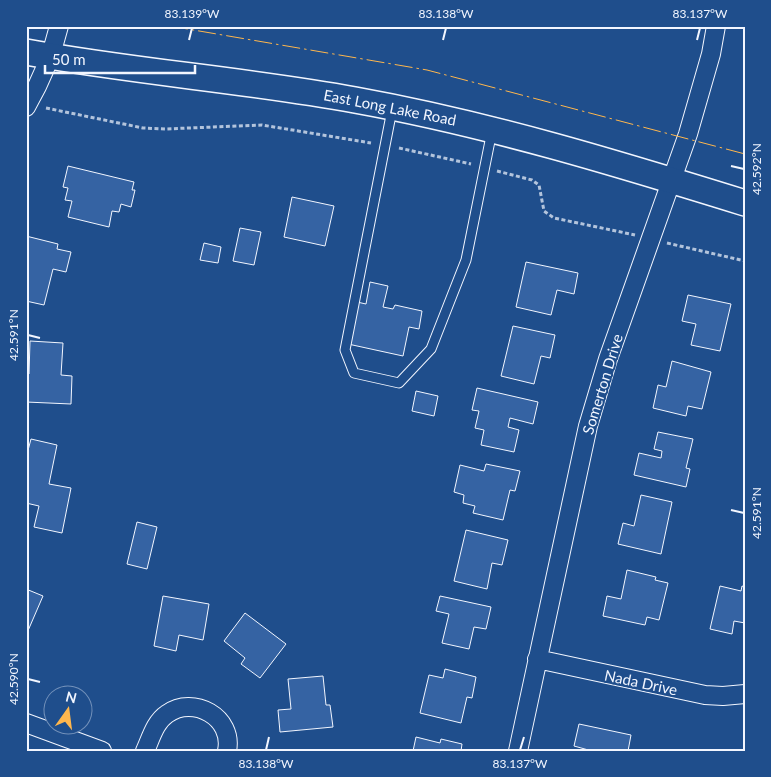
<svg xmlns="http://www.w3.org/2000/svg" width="771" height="777" viewBox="0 0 771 777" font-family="Lato,sans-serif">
	<rect width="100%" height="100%" fill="#1f4e8c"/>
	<!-- building -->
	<path fill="#3563a3" stroke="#f2f6ff" d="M68,166L134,182L132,190H135L131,207L121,204L119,212L112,211L109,227L68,217L72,201L65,200L68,188L63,187Z
		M292,197L334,206L325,246L284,237Z
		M240,228L261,232L254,265L233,261Z
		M26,236L58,244L57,249L71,252L66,272L53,269L44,305L26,301Z
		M204,243L221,247L218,263L200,260Z
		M526,262L578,273L574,294L557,290L551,315L516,307Z
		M370,282L388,286L383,307L393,309L395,305L422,311L419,329L409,327L403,356L348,344L357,302L366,304Z
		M688,295L731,304L720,351L691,345L696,324L682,321Z
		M513,326L555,335L550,358L541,356L534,384L501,376Z
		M30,341L63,343L61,375L72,376L71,404L26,402V374H29Z
		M672,361L711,372L702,409L688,406L686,416L653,408L658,385L666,387Z
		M477,388L538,402L533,424L510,418L508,427L519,430L514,452L481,445L484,430L475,428L479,411L472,410Z
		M416,391L438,396L434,416L412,411Z
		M658,432L693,439L686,468L690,469L686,487L634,475L639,453L661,458L662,451L654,449Z
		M31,439L57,445L49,484L71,488L62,533L34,527L39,506L26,503V458Z
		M486,464L520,471L515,491L510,490L503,520L473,513L475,506L463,503L464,495L454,492L460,465L484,471Z
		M641,495L672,502L661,554L618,544L623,523L634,526Z
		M137,522L157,527L147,569L127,564Z
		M466,530L508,540L502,565L492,563L487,589L454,581Z
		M627,570L656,577L655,580L668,583L659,620L647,617L645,625L603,616L607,596L621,599Z
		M720,586L741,591L742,586L745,587V623L734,621L732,634L710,629Z
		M26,589L43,596L27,633H26Z
		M163,596L209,604L203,640L179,635L176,651L154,646Z
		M440,596L491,607L486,629L474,627L469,649L442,643L449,614L436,611Z
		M245,613L286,644L260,678L241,664L245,658L224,641Z
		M445,669L476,677L472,698L467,697L461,723L420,713L429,675L443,678Z
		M323,676L326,705H330L333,727L280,732L278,710L291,709L288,679Z
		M579,724L631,735L628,751H592L574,746Z
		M416,737L440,743L441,739L462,744L461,751H413Z"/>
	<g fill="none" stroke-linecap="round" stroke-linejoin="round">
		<!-- lane casing -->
		<g stroke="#f2f6ff" stroke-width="11">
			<path id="lane" d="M392,110L345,350L354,373L399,383L431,349L466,260L492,131"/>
		</g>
		<!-- street casing -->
		<g stroke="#f2f6ff" stroke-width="20">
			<path id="street" d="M26,107C41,81 52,56 59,26
				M537,659L705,695L723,696L745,694
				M26,723L102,751
				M145,751C151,738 155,722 167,714C193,695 234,717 227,751
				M518,751L588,426L608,359L688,134L711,54L716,26"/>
		</g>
		<!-- secondary casing -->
		<g stroke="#f2f6ff" stroke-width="28">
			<path id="secondary" d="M26,52C135,72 246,80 355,100C488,124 616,163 745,203"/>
		</g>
		<!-- path -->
		<path stroke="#b3c4dc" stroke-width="3" stroke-dasharray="4 2.5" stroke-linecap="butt" d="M46,108L143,128L165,129L262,125L371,143
			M399,148L471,164
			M497,171L532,180L539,185L544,211L554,218L635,235
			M667,243L745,261"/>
		<!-- lane -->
		<use href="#lane" stroke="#1f4e8c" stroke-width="9"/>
		<!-- street -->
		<use href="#street" stroke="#1f4e8c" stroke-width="18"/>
		<!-- secondary -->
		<use href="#secondary" stroke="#1f4e8c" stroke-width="25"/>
		<!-- power -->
		<path stroke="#ffb74d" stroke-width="1" stroke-dasharray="18 4 2.5 4" stroke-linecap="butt" d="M170,26L427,70L745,154"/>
	</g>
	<!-- ticks -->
	<path fill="none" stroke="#f2f6ff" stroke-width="2" d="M189,40L192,28M443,40L446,28M697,40L700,28M731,166L744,169M28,335L40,338M731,510L744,513M28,679L40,682M266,750L269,737M520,750L524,737"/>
	<g text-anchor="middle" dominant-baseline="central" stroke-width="4" stroke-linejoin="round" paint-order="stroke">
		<!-- street labels -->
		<g font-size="15" fill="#f2f6ff" stroke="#1f4e8c">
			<text transform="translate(390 107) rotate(11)">East Long Lake Road</text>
			<text transform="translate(602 384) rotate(-73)">Somerton Drive</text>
			<text transform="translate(641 682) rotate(12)">Nada Drive</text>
		</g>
	</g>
	<!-- border -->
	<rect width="771" height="777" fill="none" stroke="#1f4e8c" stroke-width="55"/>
	<!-- north arrow -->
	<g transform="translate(68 710) rotate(14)"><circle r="24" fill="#1f4e8c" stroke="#7391ba"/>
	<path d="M0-4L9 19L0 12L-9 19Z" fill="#ffb74d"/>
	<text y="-8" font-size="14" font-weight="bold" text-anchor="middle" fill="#f2f6ff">N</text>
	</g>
	<!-- scale -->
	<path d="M45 65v8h150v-8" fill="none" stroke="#f2f6ff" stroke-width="2.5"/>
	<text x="52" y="65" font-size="15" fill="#f2f6ff" stroke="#1f4e8c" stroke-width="4" paint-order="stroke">50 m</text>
	<rect x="28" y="28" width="716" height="722" fill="none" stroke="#f2f6ff" stroke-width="2"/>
	<g font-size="12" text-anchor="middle" fill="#f2f6ff">
		<text x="192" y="18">83.139°W</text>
		<text x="446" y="18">83.138°W</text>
		<text x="700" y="18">83.137°W</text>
		<text transform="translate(757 169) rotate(-90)" y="4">42.592°N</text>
		<text transform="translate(14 335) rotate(-90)" y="4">42.591°N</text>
		<text transform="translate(757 513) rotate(-90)" y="4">42.591°N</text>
		<text transform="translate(14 679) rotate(-90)" y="4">42.590°N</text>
		<text x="266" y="768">83.138°W</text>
		<text x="520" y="768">83.137°W</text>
	</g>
</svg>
